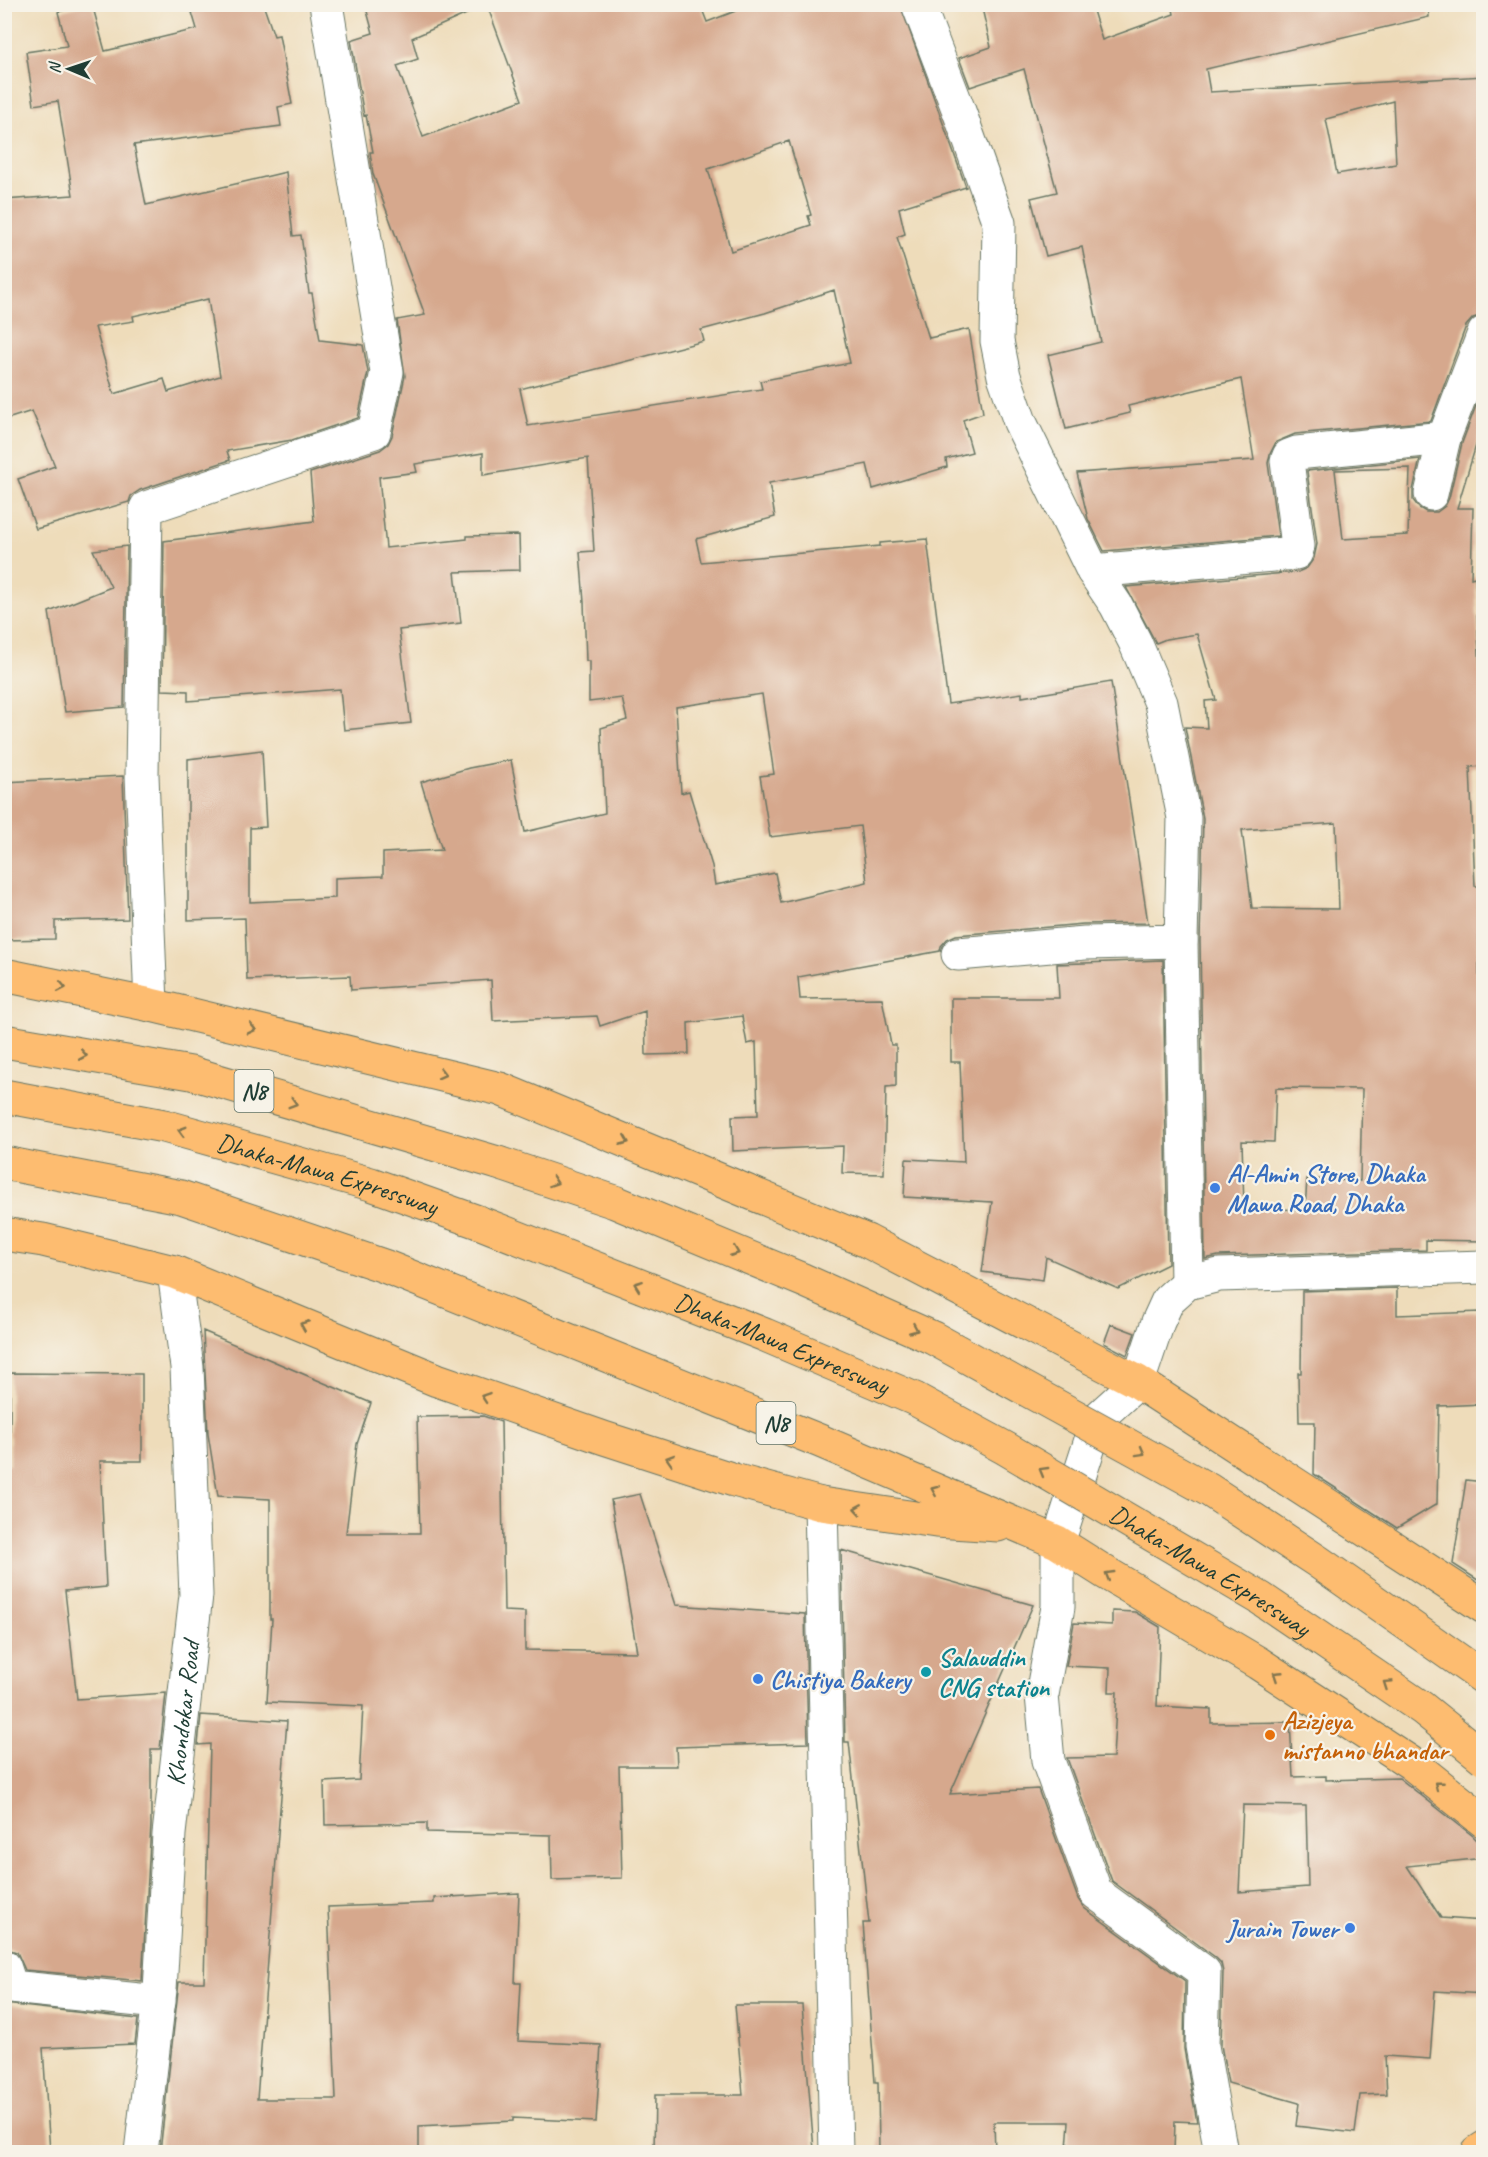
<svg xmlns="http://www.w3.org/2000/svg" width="1488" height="2157" viewBox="0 0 1488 2157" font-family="Caveat,sans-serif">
	<rect width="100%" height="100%" fill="#f7f3e8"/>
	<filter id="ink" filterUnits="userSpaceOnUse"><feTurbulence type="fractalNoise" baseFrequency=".0167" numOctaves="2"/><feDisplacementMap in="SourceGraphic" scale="12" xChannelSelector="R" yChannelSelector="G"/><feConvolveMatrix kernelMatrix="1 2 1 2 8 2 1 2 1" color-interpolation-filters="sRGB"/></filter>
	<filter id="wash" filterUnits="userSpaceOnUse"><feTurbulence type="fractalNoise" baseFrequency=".008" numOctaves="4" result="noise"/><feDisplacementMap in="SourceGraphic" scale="24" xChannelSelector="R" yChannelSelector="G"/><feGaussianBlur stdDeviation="1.35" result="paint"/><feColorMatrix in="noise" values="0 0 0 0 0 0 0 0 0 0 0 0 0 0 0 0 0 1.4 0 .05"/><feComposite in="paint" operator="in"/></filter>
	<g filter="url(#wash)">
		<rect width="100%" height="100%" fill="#eedcba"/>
		<g id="blocks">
			<!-- building -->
			<path fill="#d6a88d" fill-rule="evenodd" d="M87,4H92L105,51L197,29L191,9L210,4H263L274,36L279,35L292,104L278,107L281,126L134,145L146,205L286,172L293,236L301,235L309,293H312L320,340L363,345L368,372L358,418L292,440L227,451L230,460L140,490L131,496L129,502L36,529L18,479L55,466L32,411L4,420V200L73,195L58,101L34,105L26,52L67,46L58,12ZM208,299L220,376L168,392L164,379L114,394L95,327L134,321L133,316Z
				M365,4H700L707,22L754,4H900L966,187L899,208L905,234L897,237L929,338L969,329L983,413L963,420L972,452L946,459L947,467L873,489L867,464L769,483L775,517L696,539L701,562L880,546V543L927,539L948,704L1022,693V697L1111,682L1148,923L1083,924L956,935L947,939L941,946L940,951L798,977L800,999L882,998L891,1045H896V1086L886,1087L884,1174L842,1173L843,1146L733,1151L732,1116L758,1115L756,1042L747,1044L742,1016L688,1023L689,1054L646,1055L645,1011L600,1026L597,1016L493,1021L491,980L351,990L350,976L247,980L245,918L188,920V759L262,750L266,827L250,828V902L335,898V878L383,876V853L442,850L421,782L469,768L511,760L525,832L605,813L601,728L627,720L622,698L589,702V661H586L584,602L580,552L594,551L588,458L483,475V453L415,464L417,472L379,477L386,548L467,539V536L519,535L520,570L455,572L461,623L399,630L411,723L344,730L340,689L188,701V691L162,690L164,541L314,521L310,473L380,450L388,444L392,436L405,376L397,320L425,315L373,174L370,152H373L366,115L364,116L351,40L373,33ZM487,5L522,100L423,137L397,66L418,59L412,38ZM789,141L811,215L808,216L811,225L731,251L708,169ZM834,290L850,363L760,381L762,389L528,426L520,389L704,341L701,330L765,313ZM762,694L774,774L760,776L770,837L860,826L867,882L781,903L775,873L715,885L712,866L689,791L681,793L676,707Z
				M981,4H1091L1102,40L1174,14L1172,4H1428L1429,17L1206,69L1210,92L1484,76V315L1473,318L1466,326L1431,421L1295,434L1276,442L1270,454L1268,463L1278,536L1104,551L1088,519L1077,473L1254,460L1241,379L1128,406L1130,413L1066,429L1048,355L1101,342L1082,247L1046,256L1031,198L1057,192L1024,69L970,87L959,58L991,47ZM1393,101L1396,164L1337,174L1326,119Z
				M1483,387L1484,419L1457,508H1473L1471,578L1475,577L1480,671H1484V766L1470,767L1475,886H1478L1479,975H1484V1241L1426,1240V1250L1218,1256L1205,1259L1200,941L1203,818L1185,727L1207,728L1205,701L1216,700L1197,634L1166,639L1156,643L1126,587L1298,572L1307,568L1314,558L1317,544L1307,471L1420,459L1413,490V500L1419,508L1426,512H1437L1445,506L1449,498L1462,443ZM1410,468L1408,535L1343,539L1335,470ZM1336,823L1339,909L1252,908L1242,830ZM1276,1088L1362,1089L1360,1181L1307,1179L1305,1210L1244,1208L1242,1141L1274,1142Z
				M127,546L124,707L65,712L49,612L111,587L93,550Z
				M123,776L128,919L55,921V939L4,940V782Z
				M1163,960L1168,1264L1118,1289L1046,1257L1043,1280L982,1272L992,1202L904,1197L906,1159L964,1162L960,1062H951V998H1059L1057,964Z
				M1397,1288V1315L1481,1312L1483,1404L1439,1406L1437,1504L1397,1528L1314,1474L1315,1422H1299L1298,1373H1301L1302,1291Z
				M1111,1324L1135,1333L1127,1355L1104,1343Z
				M203,1331L371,1403L357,1444L346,1533H420L417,1417L483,1416L501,1422L504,1611L525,1612V1650L637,1652L611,1500L640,1494L676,1605L805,1614L808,1743L676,1747L677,1766H619L622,1878L552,1880L551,1835L427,1832V1823L325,1825L324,1782L359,1780L363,1706L267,1702L272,1619H270V1499L218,1496L208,1434Z
				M10,1373L142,1374V1461H100L106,1587L65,1591L77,1699L166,1693L160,1749H151V1824L142,1981L25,1970L17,1952L4,1948V1465H10Z
				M1466,1480L1484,1482V1584L1453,1564Z
				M841,1550L1033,1605L950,1794L1038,1789L1078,1899L1084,1908L1185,1981L1184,2049L1197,2122L1175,2121L1174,2151L1067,2148L1069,2122H994L995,2152H879L878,2082H875L863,1923H869L849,1742H845Z
				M1112,1611L1135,1612L1160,1627L1157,1706L1211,1709V1723L1290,1722L1293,1777L1326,1776V1780L1399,1778L1473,1836L1484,1847V1858L1407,1866L1441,1918L1484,1921V1994L1435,1991L1430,2059L1385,2056L1387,2094L1360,2095L1355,2133L1296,2126L1299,2103L1228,2083L1221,2045L1223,1972L1221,1963L1215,1957L1112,1881L1067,1758L1113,1757L1117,1692H1109L1110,1668L1066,1666L1074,1623L1112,1625ZM1243,1805L1306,1806L1308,1887L1239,1892Z
				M201,1715L287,1721L257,2099H336L328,1907L434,1903V1898L519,1893L515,1983H521L518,2041L601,2045L596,2122L513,2118V2121L419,2126V2152H160L179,1982H204L210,1744L198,1745Z
				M4,2004L138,2019L135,2044L43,2048L50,2152H4Z
				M735,2005H802L814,2150L654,2152L655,2095H743Z"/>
		</g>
	</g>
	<g filter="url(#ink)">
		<use href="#blocks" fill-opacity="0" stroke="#677563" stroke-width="1.5"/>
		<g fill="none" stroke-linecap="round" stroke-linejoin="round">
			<!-- minor casing -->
			<g stroke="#677563" stroke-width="35">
				<g id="minor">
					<path d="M918,4L959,111L999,223L997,341L1004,376L1020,422L1093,571L1116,605L1135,642L1161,703L1184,818L1181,941L1085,943L958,954"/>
					<path d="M1431,494L1444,438"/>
					<path d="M1093,571L1296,553L1298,546L1287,461L1289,456L1297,453L1444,438L1484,333"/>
					<path d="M1181,941L1187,1283"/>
					<path d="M151,1005L142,775L146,508L374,432L387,372L326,4"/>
					<path d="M821,1504L836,2152"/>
					<path d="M4,1966L11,1987L159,2002"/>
					<path id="s1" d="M141,2152L160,1990L169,1834L196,1595L187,1367L174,1272"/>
					<path d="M1221,2152L1202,2046L1204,1972L1096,1893L1048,1761L1042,1695L1058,1607V1543L1098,1418L1138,1382L1158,1322L1168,1300L1187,1283L1219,1275L1484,1267"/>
				</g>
			</g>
			<!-- primary casing -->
			<g stroke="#677563" stroke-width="35">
				<path id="primary" d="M1478,2152L1484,2148"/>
			</g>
			<!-- trunk casing -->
			<g stroke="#677563" stroke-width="35">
				<path id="trunk" d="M4,975L151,1005L500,1089L867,1241L1138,1382L1484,1607
					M4,1163L181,1197L384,1266L820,1441L1057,1542L1106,1573L1258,1663L1411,1763L1484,1821
					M4,1234L43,1240L174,1272L437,1380L604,1438L734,1480L821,1504L936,1521L998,1525"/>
			</g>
			<!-- motorway casing -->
			<g stroke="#677563" stroke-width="35">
				<g id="motorway">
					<path d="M4,1041L191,1073L498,1163"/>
					<path id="s2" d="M4,1096L164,1126L371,1184L478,1222"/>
				</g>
			</g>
			<!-- minor -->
			<use href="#minor" stroke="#fff" stroke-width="33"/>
			<!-- primary -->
			<use href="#primary" stroke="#fdbc70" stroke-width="33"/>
			<!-- trunk -->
			<use href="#trunk" stroke="#fdbc70" stroke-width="33"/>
			<!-- motorway -->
			<use href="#motorway" stroke="#fdbc70" stroke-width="33"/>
			<!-- motorway-bridge casing -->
			<g stroke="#677563" stroke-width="35" stroke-linecap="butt">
				<g id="motorway-bridge">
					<path d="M498,1163L615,1202L803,1280L933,1338L1209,1490L1317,1561L1484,1678"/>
					<path id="s3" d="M478,1222L765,1335L915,1399L1005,1448L1260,1598L1422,1708L1484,1758"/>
				</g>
			</g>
			<!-- motorway-bridge -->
			<use href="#motorway-bridge" stroke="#fdbc70" stroke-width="33"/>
		</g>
		<!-- one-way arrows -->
		<defs><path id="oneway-chevron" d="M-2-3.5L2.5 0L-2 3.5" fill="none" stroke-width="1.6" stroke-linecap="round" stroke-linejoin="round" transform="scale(1.5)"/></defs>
		<g stroke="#83764f">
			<use href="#oneway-chevron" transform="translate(62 987) rotate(11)"/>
			<use href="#oneway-chevron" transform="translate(252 1029) rotate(13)"/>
			<use href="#oneway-chevron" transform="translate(83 1055) rotate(10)"/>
			<use href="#oneway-chevron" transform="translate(442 1074) rotate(14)"/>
			<use href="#oneway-chevron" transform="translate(293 1103) rotate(16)"/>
			<use href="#oneway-chevron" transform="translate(182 1131) rotate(-164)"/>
			<use href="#oneway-chevron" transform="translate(625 1141) rotate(22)"/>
			<use href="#oneway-chevron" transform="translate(554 1182) rotate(19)"/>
			<use href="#oneway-chevron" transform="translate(735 1252) rotate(22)"/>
			<use href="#oneway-chevron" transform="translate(638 1285) rotate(-159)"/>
			<use href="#oneway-chevron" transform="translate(304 1325) rotate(-158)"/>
			<use href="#oneway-chevron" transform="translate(914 1329) rotate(24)"/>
			<use href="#oneway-chevron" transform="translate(485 1397) rotate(-161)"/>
			<use href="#oneway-chevron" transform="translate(1141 1452) rotate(29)"/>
			<use href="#oneway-chevron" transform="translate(670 1459) rotate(-162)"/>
			<use href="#oneway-chevron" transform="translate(1043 1471) rotate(-150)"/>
			<use href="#oneway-chevron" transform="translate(935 1490) rotate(-157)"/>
			<use href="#oneway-chevron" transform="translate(858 1509) rotate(-171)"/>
			<use href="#oneway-chevron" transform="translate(1109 1575) rotate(-149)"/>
			<use href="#oneway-chevron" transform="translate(1277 1675) rotate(-147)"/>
			<use href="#oneway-chevron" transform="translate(1387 1684) rotate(-146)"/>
			<use href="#oneway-chevron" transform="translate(1438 1785) rotate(-141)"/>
		</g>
	</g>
	<!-- markers -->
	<g fill="#3f7fe0" stroke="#f7f3e8" stroke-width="2">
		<circle cx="1215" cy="1188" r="6"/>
		<circle cx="758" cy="1679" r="6"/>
		<circle cx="1350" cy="1928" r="6"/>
	</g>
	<circle fill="#0f9aa8" stroke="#f7f3e8" stroke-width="2" cx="926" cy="1672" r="6"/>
	<circle fill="#e8710a" stroke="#f7f3e8" stroke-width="2" cx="1270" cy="1735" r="6"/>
	<g text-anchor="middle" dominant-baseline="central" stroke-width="4.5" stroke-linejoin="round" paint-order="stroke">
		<!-- shield labels -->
		<g fill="#f7f3e8" stroke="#60746a" stroke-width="1.5">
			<rect x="234.5" y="1070" width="39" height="42" rx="4.5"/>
			<rect x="756.5" y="1402" width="39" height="42" rx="4.5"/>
		</g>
		<g font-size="24" font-weight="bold" fill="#1f3d34">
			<text x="254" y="1091">N8</text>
			<text x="776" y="1423">N8</text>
		</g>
		<!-- shop labels -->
		<g font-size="26" font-weight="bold" fill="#366cbe" stroke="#f7f3e8" text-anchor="start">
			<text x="1227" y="1173">Al-Amin Store, Dhaka<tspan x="1227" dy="30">Mawa Road, Dhaka</tspan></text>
			<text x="770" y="1679">Chistiya Bakery</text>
			<text x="1338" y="1928" text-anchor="end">Jurain Tower</text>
		</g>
		<!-- street labels -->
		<g font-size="26" fill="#1f3d34" stroke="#f7f3e8">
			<text stroke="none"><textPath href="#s2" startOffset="333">Dhaka-Mawa Expressway</textPath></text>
			<text stroke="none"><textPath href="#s3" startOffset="327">Dhaka-Mawa Expressway</textPath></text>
			<text stroke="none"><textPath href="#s3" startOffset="813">Dhaka-Mawa Expressway</textPath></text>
			<text stroke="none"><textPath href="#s1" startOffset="441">Khondokar Road</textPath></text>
		</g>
		<!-- culture labels -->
		<g font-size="26" font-weight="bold" fill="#0d838f" stroke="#f7f3e8" text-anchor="start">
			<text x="938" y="1657">Salauddin<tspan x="938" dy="30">CNG station</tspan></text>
		</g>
		<!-- food labels -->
		<g font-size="26" font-weight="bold" fill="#c56008" stroke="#f7f3e8" text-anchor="start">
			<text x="1282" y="1720">Azizjeya<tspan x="1282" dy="30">mistanno bhandar</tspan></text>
		</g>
	</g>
	<!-- margin -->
	<rect width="1488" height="2157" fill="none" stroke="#f7f3e8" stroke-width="24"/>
	<!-- north arrow -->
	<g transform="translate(69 69) rotate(272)" stroke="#f7f3e8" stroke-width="4.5" paint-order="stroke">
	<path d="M0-4.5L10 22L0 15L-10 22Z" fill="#1f3d34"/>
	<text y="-9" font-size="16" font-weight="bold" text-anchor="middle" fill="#1f3d34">N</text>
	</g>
</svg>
